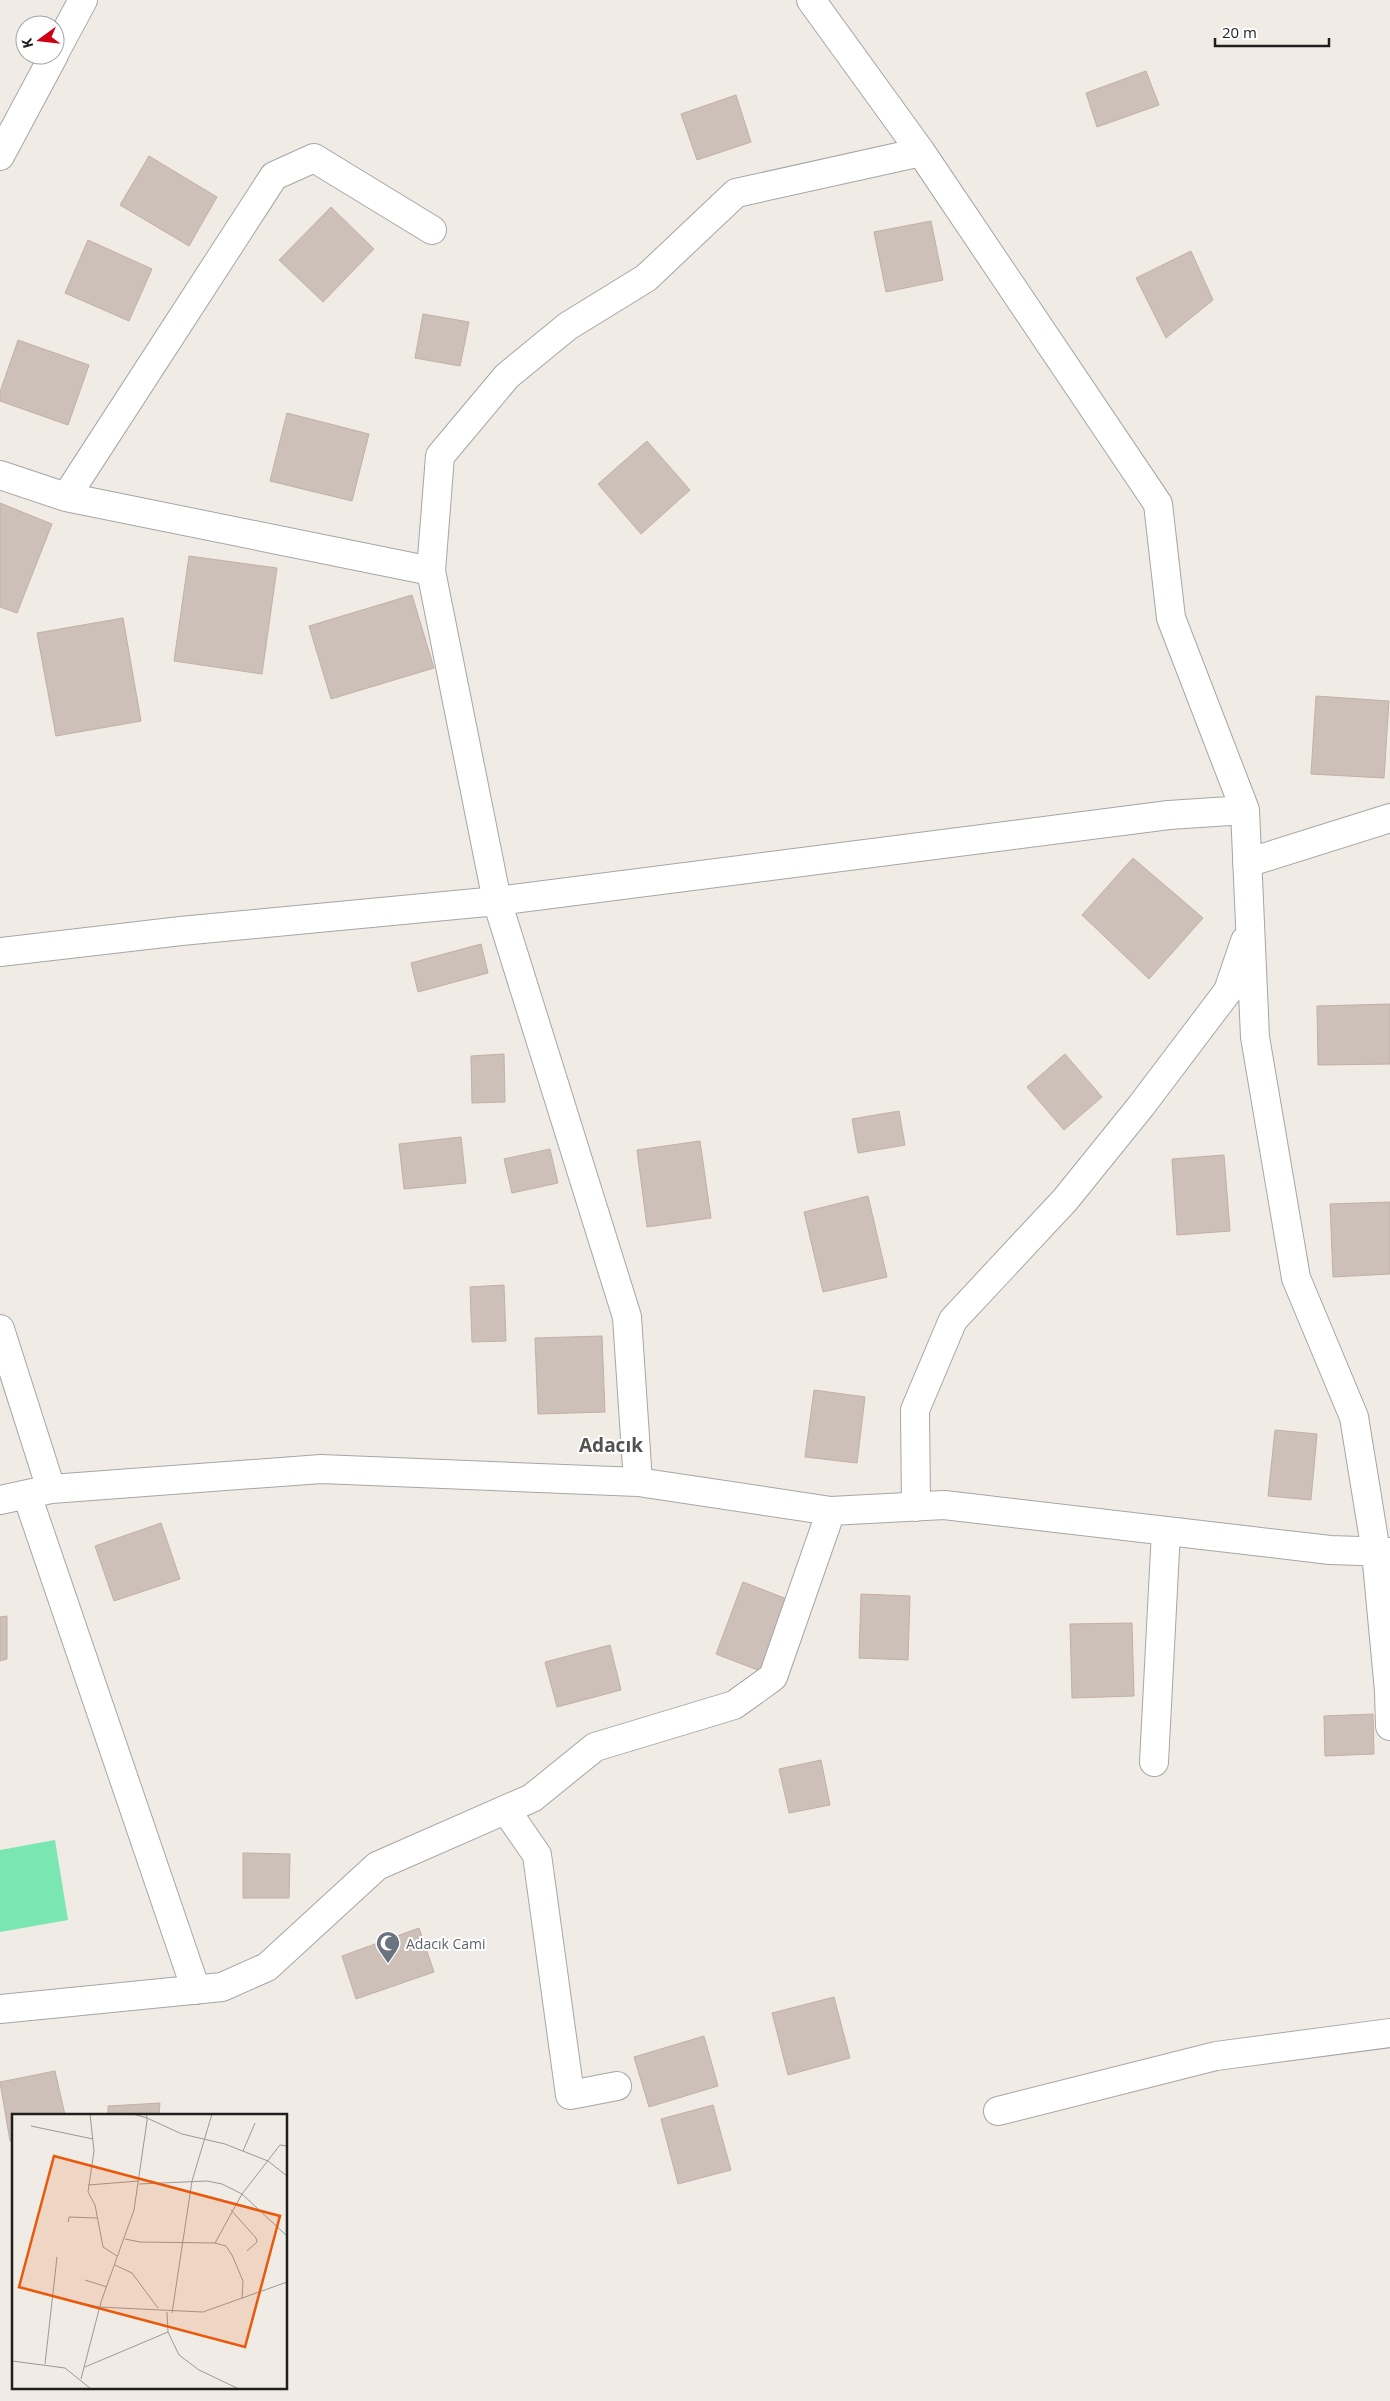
<svg xmlns="http://www.w3.org/2000/svg" width="1390" height="2401" viewBox="0 0 1390 2401" font-family="'Open Sans',sans-serif">
	<rect width="100%" height="100%" fill="#f0ebe4"/>
	<!-- pitch -->
	<path fill="#7ae7b2" d="M55,1840L68,1920L0,1932V1850Z"/>
	<!-- building -->
	<path fill="#cdc0b9" stroke="#c4afa5" d="M1146,71L1159,105L1097,127L1086,93Z
		M736,95L751,142L697,160L681,114Z
		M149,156L217,197L189,246L120,205Z
		M331,207L374,249L323,302L279,260Z
		M931,221L943,280L886,292L874,232Z
		M88,240L152,269L129,321L65,293Z
		M1191,251L1213,300L1166,338L1136,278Z
		M423,314L469,322L460,366L415,358Z
		M18,340L89,365L68,425L0,401V392Z
		M287,413L369,434L352,501L270,481Z
		M647,441L690,490L641,534L598,484Z
		M0,503L52,524L17,613L0,607Z
		M189,556L277,568L262,674L174,661Z
		M412,595L434,668L331,699L309,626Z
		M123,618L141,721L56,736L37,633Z
		M1316,696L1389,701L1384,778L1311,774Z
		M1133,858L1203,918L1149,979L1082,915Z
		M481,944L488,973L418,992L411,963Z
		M1390,1004V1064L1318,1065L1317,1006Z
		M504,1054L505,1102L472,1103L471,1056Z
		M1065,1054L1102,1097L1064,1130L1027,1087Z
		M899,1111L905,1145L858,1153L852,1119Z
		M461,1137L466,1183L404,1189L399,1144Z
		M700,1141L711,1218L647,1227L637,1150Z
		M550,1149L558,1183L512,1193L504,1159Z
		M1224,1155L1230,1231L1177,1235L1172,1159Z
		M868,1196L887,1277L823,1292L804,1212Z
		M1390,1202V1274L1333,1277L1330,1204Z
		M504,1285L506,1341L472,1342L470,1287Z
		M602,1336L605,1412L538,1414L535,1338Z
		M814,1390L865,1397L857,1463L805,1457Z
		M1275,1430L1317,1434L1311,1500L1268,1496Z
		M161,1523L180,1579L114,1601L95,1546Z
		M743,1582L787,1599L760,1671L716,1654Z
		M861,1594L910,1596L908,1660L859,1658Z
		M7,1616V1659L0,1661V1617Z
		M1132,1623L1134,1696L1072,1698L1070,1624Z
		M610,1645L621,1690L557,1707L545,1662Z
		M1373,1714L1374,1754L1325,1756L1324,1716Z
		M821,1760L830,1805L789,1813L779,1769Z
		M243,1853L290,1854L289,1898H243Z
		M419,1928L434,1972L356,1999L342,1956Z
		M834,1997L850,2058L788,2075L772,2013Z
		M704,2036L718,2086L649,2107L634,2057Z
		M55,2071L65,2115H14V2141H10L0,2082Z
		M160,2103L159,2115H108V2106Z
		M713,2105L731,2170L678,2184L661,2119Z"/>
	<g fill="none" stroke-linecap="round" stroke-linejoin="round">
		<!-- street casing -->
		<g stroke="#a6a6a6" stroke-width="30">
			<path id="street" d="M811,0L921,152L1158,504L1171,618L1245,810L1255,1037L1296,1278L1354,1417L1376,1552L1389,1691L1390,1726
				M55,52L83,0
				M0,156L54,55
				M0,475L66,497L431,571L497,901L627,1317L638,1482
				M66,497L274,176L314,158L432,230
				M431,571L440,456L507,376L568,326L646,278L736,193L921,152
				M1247,863L1390,818
				M0,952L181,931L497,901L1169,815L1245,810
				M0,1329L51,1489
				M27,1495L196,1990
				M0,1500L51,1489L321,1469L638,1482L831,1511L944,1505L1330,1550L1390,1552
				M916,1507L915,1410L953,1320L1065,1200L1141,1106L1228,991L1245,941
				M1154,1762L1166,1531
				M506,1810L537,1855L570,2095L617,2086
				M0,2009L222,1987L267,1967L377,1866L532,1798L595,1747L734,1705L773,1677L831,1511
				M998,2111L1216,2056L1390,2033"/>
		</g>
		<!-- street -->
		<use href="#street" stroke="#fff" stroke-width="28"/>
	</g>
	<!-- icons -->
	<defs>
		<g id="mosque-pin" transform="scale(1.25)"><path d="M0 17L-7.5 6A9.5 9.5 0 1 1 7.5 6Z" fill="#6b7280" stroke="#fff"/><path d="M3.5-4.9A6 6 0 1 0 3.5 4.9A5 5 0 1 1 3.5-4.9Z" fill="#fff"/></g>
	</defs>
	<g fill-rule="evenodd">
		<use href="#mosque-pin" x="388" y="1943"/>
	</g>
	<g text-anchor="middle" dominant-baseline="central" stroke-width="4" stroke-linejoin="round" paint-order="stroke">
		<!-- worship labels -->
		<g font-size="14" fill="#5b616d" stroke="#fff" text-anchor="start">
			<text x="406" y="1943">Adacık Cami</text>
		</g>
		<!-- district labels -->
		<g font-size="19" font-weight="bold" fill="#525252" stroke="#fff">
			<text x="611" y="1445">Adacık</text>
		</g>
	</g>
	<!-- overview -->
	<g transform="translate(12 2114)">
		<rect width="275" height="275" fill="#f0ebe4"/>
		<path fill="none" stroke="#9c9995" stroke-width="1" d="M78,0L82,37L76,78L83,91L91,133L105,142M134,0L135,4L170,20L213,30L256,47L275,62M19,12L81,25M231,37L243,9M127,70L195,67L210,70L230,80L275,122M76,71L127,67M219,96L244,124L245,128L235,137M56,108L57,103L85,104M113,125L128,128L203,129L230,80L268,31L275,32M203,129L214,132L220,141L231,167L230,185M103,151L120,159L146,194M73,166L95,173M42,183L87,193L191,198L275,168M160,199L180,67L200,0M156,218L167,241L187,256L227,275M0,247L53,254L79,275M33,250L45,143M73,253L156,218L155,198M69,265L89,188L122,96L135,7V4L121,0"/>
		<path fill="#e8590c" fill-opacity="0.15" stroke="#e8590c" stroke-width="2.5" d="M42,42L268,102L233,233L7,173Z"/>
		<rect width="275" height="275" fill="none" stroke="#1f1f1f" stroke-width="2.5"/>
	</g>
	<!-- north arrow -->
	<g transform="translate(40 40) rotate(255)"><circle r="24" fill="#ffffff" stroke="#a5a5a5"/>
	<path d="M0-4L9 19L0 12L-9 19Z" fill="#cd0014"/>
	<text y="-8" font-size="14" font-weight="bold" text-anchor="middle" fill="#1f1f1f">K</text>
	</g>
	<!-- scale -->
	<path d="M1215 38v8h114v-8" fill="none" stroke="#1f1f1f" stroke-width="2.5"/>
	<text x="1222" y="38" font-size="15" fill="#1f1f1f" stroke="#ffffff" stroke-width="4" paint-order="stroke">20 m</text>
</svg>
